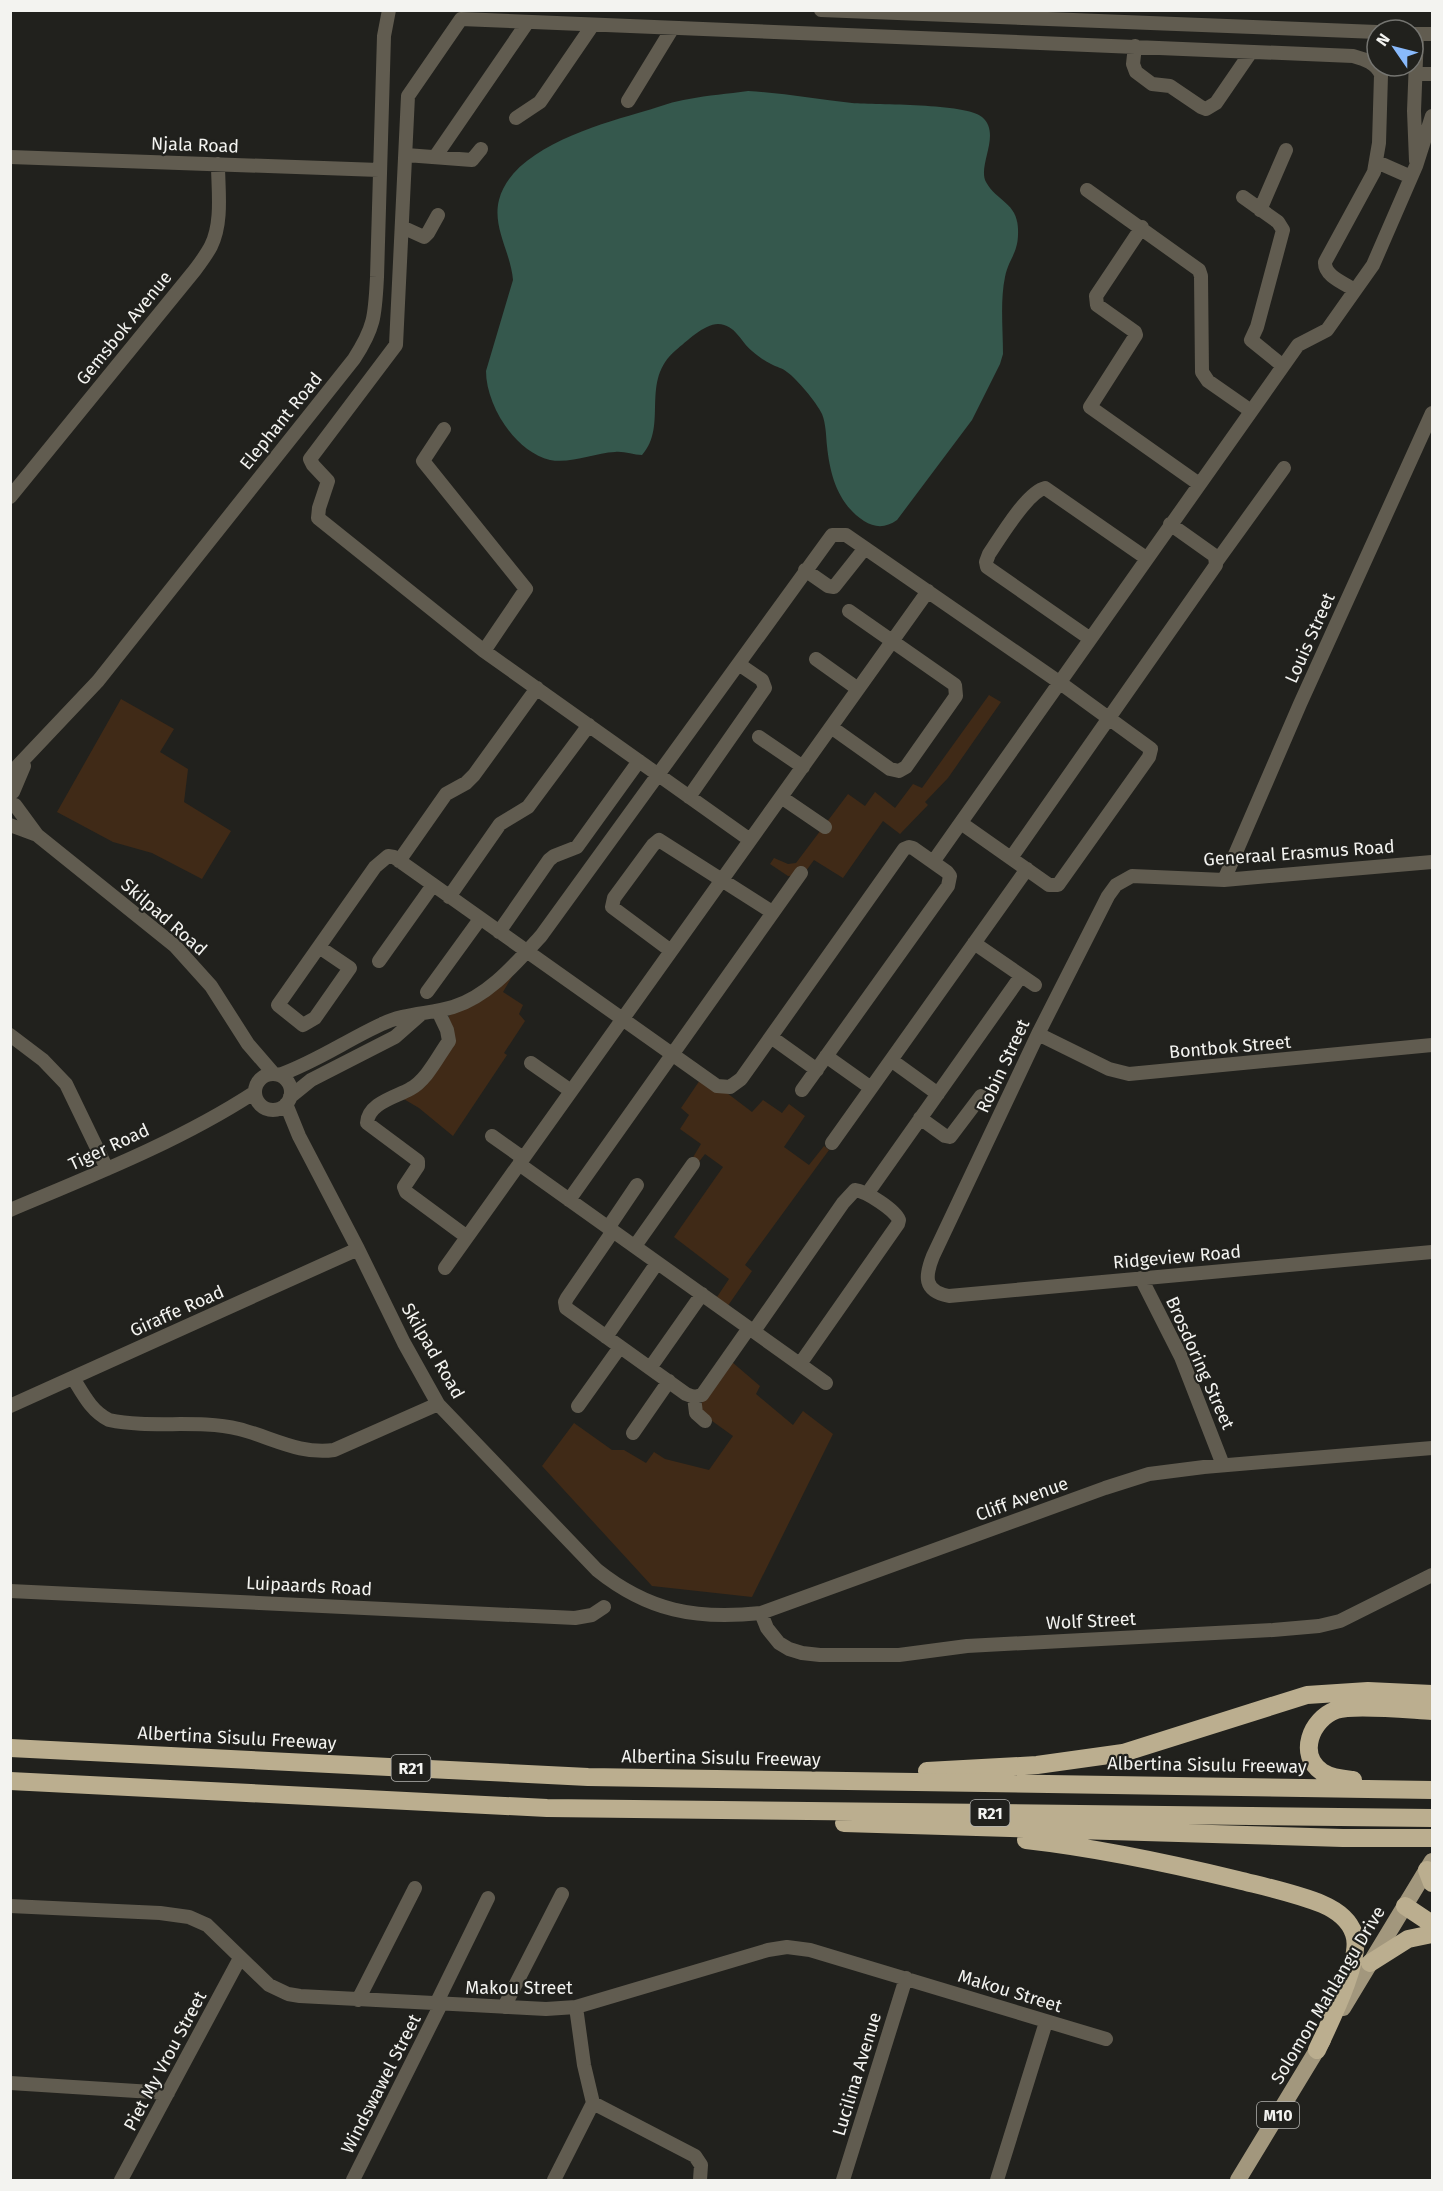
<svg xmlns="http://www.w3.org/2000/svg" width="1443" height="2191" viewBox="0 0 1443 2191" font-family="'Fira Sans',sans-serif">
	<rect width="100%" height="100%" fill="#21211d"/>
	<!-- green -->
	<path fill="#402a17" d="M989,695L1001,702L948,778L925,802L928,805L900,834L883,821L843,878L814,860L803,875L788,876L770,864L774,858L788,864L796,863L848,794L865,806L875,792L895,808L913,784L922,788Z
		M121,699L174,729L160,752L188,769L184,802L231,831L202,879L152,853L113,842L57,812Z
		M513,975L503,992L523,1005L519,1014L525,1021L504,1053L507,1055L453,1136L419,1108L402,1098L447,1052L449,1016L451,1013L479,1001Z
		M700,1080L727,1093L752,1112L763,1100L782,1113L789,1104L805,1116L784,1147L809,1165L824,1146L829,1150L745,1265L752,1271L727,1307L715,1300L729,1279L674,1237L723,1167L705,1154L698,1163L692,1159L701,1144L680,1129L689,1115L681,1108Z
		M732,1362L760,1386L756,1394L793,1425L803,1411L833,1434L752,1597L652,1586L542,1466L574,1423L612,1450H624L646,1463L654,1452L665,1459L709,1470L733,1436L701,1413L700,1405Z"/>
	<!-- water -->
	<path fill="#35584d" d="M748,91C783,93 817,99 852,103C877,105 966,103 982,117C1002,134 977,165 986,182C997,202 1017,202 1018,229C1019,254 1009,257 1005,277C1000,301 1003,329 1003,354L1000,364L972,420L897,520C886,528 875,528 864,521C838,504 830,475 827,446C826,436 826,424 822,414C817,403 797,379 787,372C783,368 776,367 771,364C764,361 758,356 752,351C740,341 736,325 718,324C704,324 686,342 676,350C639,381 669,425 642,455C633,455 624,451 615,452C594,453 571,464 550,460C515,452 486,405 486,371L513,280C511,253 492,227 499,200C512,148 600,124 645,111C659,107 674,101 689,99C708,95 728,94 748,91Z"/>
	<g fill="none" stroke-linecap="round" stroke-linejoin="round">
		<!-- minor -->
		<path stroke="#615c50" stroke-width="14" d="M821,10L1377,32
			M1413,34H1432
			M1135,46L1133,64L1136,72L1152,84L1170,86L1201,107L1206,109L1216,103L1251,52
			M1416,74H1432
			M628,101L672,29
			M516,118L540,102L592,26
			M406,155L472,160L481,149
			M10,157L379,170
			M435,157L527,23
			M1416,161L1414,111L1417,34
			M1377,162L1411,177
			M1087,190L1199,270L1201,276L1202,372L1208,381L1251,411
			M1243,197L1278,222L1283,230L1257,327L1251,340L1283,366
			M1260,210L1286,150
			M402,227L424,237L428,233L438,215
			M1142,227L1096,296L1097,305L1135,332L1136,335L1090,407L1199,484
			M444,429L423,461L526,589L484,651
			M10,497L195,270C201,262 207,254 211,246C223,222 218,189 218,164
			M1217,561L1284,468
			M805,570L828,586L834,587L865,548
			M1089,638L987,567L986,562L989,554C1000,538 1027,492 1045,488L1146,558
			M816,659L858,689
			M831,727L890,769L899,771L906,767L956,696L955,685L849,611
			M759,737L803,767
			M10,774L98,681L354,359C375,327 375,315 377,277L384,36L389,10
			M13,792L24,766
			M689,797L765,688L762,680L740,665
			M781,797L825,827
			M15,805L37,835L175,946L211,986L248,1044L274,1074
			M10,825L37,835
			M750,840L484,651L318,518L319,508L328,481L313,465L310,459L396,345L408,96L461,19L1353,56C1364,59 1377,63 1381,75L1379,143L1374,172L1325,262C1324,276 1344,283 1355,290
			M1011,858L1216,565L1215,556L1170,524
			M399,861L446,794L466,783L474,775L537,688
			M933,862L1298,345L1327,330L1373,265L1416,166L1432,116
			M1432,862L1224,880L1132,876L1116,885L1108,896L1038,1034L933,1256C925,1276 923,1291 949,1296L1432,1252
			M1224,880L1300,704L1432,413
			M449,897L500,824L528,807L589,725
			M499,932L549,860L554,856L577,847L639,761
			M974,943L1035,985
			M319,947L350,968L315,1018L303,1025L278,1005L375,867L388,856L394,857L717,1086L730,1087L741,1079L904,849L909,847L913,848L947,872L950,876L948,886L802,1090
			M671,951L612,907L614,898L653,845L659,840L772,912
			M379,961L433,885
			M427,992L480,919
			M438,1011L447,1030L449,1041C438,1056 427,1080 410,1089C396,1097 368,1103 367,1123L418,1161V1166L404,1187L406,1192L467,1237
			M1038,1034L1109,1069L1129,1074L1432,1045
			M10,1035L43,1060L66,1084L107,1169
			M771,1037L817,1070
			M826,1056L871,1088
			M891,1060L938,1094
			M531,1063L571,1091
			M255 1092a18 18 0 1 1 36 0a18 18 0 1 1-36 0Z
			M279,1075C316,1062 347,1040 382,1024C404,1013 430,1014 453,1007C489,996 517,962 541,936L832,535H846L1059,682L1151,749L1149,757L1058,885H1049L961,823
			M290,1097L311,1080L395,1037L420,1015
			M286,1104L299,1136L358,1249L404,1343L438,1404L597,1570C648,1611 696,1620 761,1613L1105,1488L1149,1474L1204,1467L1432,1448
			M920,1118L945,1136L950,1137L981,1096
			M492,1136L523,1158
			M832,1143L1027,869
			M519,1164L826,1383
			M867,1194L1021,976
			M569,1200L801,873
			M10,1210C93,1175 180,1141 255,1092
			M608,1228L637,1185
			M613,1231L567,1298L565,1302L566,1308L686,1394L694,1397L702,1395L749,1328
			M635,1246L693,1164
			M445,1268L928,591
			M1141,1278L1181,1357L1223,1465
			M754,1331L843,1203L855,1190C866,1191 895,1210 899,1220L898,1224L800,1364
			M606,1337L657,1263
			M650,1368L702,1294
			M73,1378C83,1394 91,1411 109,1420C151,1429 197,1419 239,1429C271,1437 300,1455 334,1450L438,1404
			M694,1397L696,1413L705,1421
			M10,1406L358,1249
			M578,1406L620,1347
			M633,1433L669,1381
			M10,1591L575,1618L592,1615L604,1607
			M761,1613L767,1628L779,1643L789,1649L802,1653L820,1655H899L967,1646L1273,1630L1319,1626L1340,1621L1432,1575
			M10,1906L160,1913L189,1917L207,1925L269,1985L288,1994L300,1996L546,2009L576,2007L768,1950L787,1947L810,1950L1106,2039
			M358,2000L415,1888
			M436,2004L488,1898
			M504,2007L562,1894
			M10,2083L168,2093
			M593,2103L695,2156L701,2165L700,2180
			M121,2180L240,1958
			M353,2180L441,2004
			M554,2180L593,2103L584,2065L576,2007
			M843,2180L906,1978
			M997,2180L1046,2022"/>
		<!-- major -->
		<path stroke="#a2977d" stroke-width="16" d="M1343,2008L1432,1861
			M1238,2180L1323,2040"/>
		<!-- highway -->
		<path stroke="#bbae8f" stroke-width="18" d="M10,1748L588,1777L1432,1790
			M927,1771L1037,1765L1123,1753L1307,1695L1368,1691L1432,1694
			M1353,1780C1343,1779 1331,1778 1322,1772C1297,1755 1311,1719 1336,1710C1354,1704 1411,1710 1432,1711
			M10,1781L547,1808L1432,1818
			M844,1823L1343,1838H1432
			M1026,1840C1098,1848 1168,1863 1238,1880C1266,1887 1295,1893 1322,1904C1336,1910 1349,1919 1354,1934C1363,1958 1328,2026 1317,2050
			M1427,1870L1432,1883
			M1405,1906L1432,1924
			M1370,1963L1408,1939L1432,1934"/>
	</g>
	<g text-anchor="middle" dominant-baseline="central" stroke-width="4.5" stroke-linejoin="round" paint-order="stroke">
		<!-- shield labels -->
		<g fill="#21211d" stroke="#b4b4b1" stroke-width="1.5">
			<rect x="391.5" y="1755" width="39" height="26" rx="4.5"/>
			<rect x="970.5" y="1800" width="39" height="26" rx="4.5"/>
			<rect x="1257" y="2102" width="42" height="26" rx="4.5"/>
		</g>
		<g font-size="16" font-weight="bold" fill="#f3f3f0">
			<text x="411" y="1768">R21</text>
			<text x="990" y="1813">R21</text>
			<text x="1278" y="2115">M10</text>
		</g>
		<!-- street labels -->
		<g font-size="18" fill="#f3f3f0" stroke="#21211d">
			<text transform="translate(195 145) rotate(2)">Njala Road</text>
			<text transform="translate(124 328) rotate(-51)">Gemsbok Avenue</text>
			<text transform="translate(281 421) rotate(-51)">Elephant Road</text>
			<text transform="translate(1310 638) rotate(-66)">Louis Street</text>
			<text transform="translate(1299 853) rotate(-4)">Generaal Erasmus Road</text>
			<text transform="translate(164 917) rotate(41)">Skilpad Road</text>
			<text transform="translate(1230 1047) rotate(-5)">Bontbok Street</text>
			<text transform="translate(1003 1066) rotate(-65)">Robin Street</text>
			<text transform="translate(109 1147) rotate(-25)">Tiger Road</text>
			<text transform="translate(1177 1257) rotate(-5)">Ridgeview Road</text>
			<text transform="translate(177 1311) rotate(-24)">Giraffe Road</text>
			<text transform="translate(433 1351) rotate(60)">Skilpad Road</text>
			<text transform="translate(1200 1363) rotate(66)">Brosdoring Street</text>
			<text transform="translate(1022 1499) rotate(-20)">Cliff Avenue</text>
			<text transform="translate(309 1586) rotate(3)">Luipaards Road</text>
			<text transform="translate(1091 1621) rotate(-3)">Wolf Street</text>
			<text transform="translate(237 1738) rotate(3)">Albertina Sisulu Freeway</text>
			<text transform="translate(721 1758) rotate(1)">Albertina Sisulu Freeway</text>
			<text transform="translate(1207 1765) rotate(1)">Albertina Sisulu Freeway</text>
			<text x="519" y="1988">Makou Street</text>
			<text transform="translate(1010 1991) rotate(17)">Makou Street</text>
			<text transform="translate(1328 1995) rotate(-59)">Solomon Mahlangu Drive</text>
			<text transform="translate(165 2061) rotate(-62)">Piet My Vrou Street</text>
			<text transform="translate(857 2074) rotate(-73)">Lucilina Avenue</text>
			<text transform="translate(381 2084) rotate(-63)">Windswawel Street</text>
		</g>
	</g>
	<!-- border -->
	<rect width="1443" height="2191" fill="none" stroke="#f3f3f0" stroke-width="24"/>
	<!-- north arrow -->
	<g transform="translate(1395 48) rotate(305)"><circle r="28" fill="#21211d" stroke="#757571" stroke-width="1.5"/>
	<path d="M0-4.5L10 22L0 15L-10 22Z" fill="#89bafc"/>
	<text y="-9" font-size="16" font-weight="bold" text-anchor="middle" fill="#f3f3f0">N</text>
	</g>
</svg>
